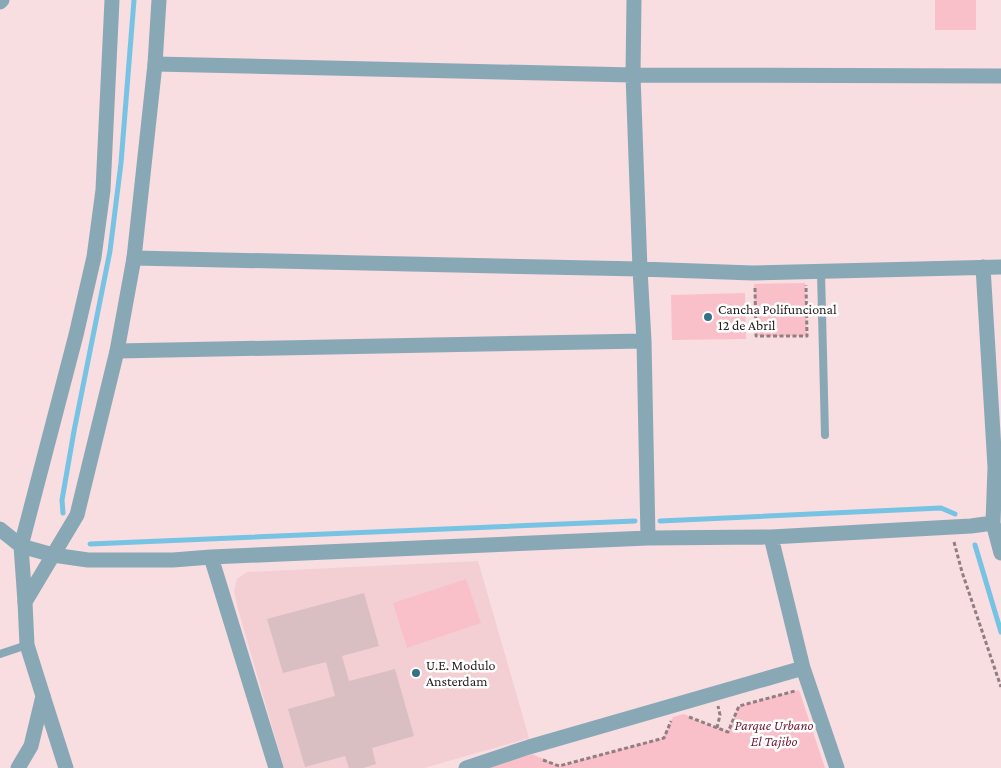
<svg xmlns="http://www.w3.org/2000/svg" width="1001" height="768" viewBox="0 0 1001 768" font-family="'Crimson Pro',serif">
	<rect width="100%" height="100%" fill="#f8dde1"/>
	<!-- built -->
	<path fill="#f3cfd4" d="M478,561L529,738L424,768H284L238,609L234,591L237,579L247,572Z"/>
	<!-- green -->
	<path fill="#f9c0ca" d="M935,0H976V30H935Z
		M805,283L807,336H756L754,284Z
		M745,293L746,339L672,340L671,295Z
		M466,579L481,623L407,648L393,603Z
		M799,690L825,768H488L532,754L559,766L663,738L673,717L684,714L698,721L728,732L739,706Z"/>
	<g fill="none" stroke-linecap="round" stroke-linejoin="round">
		<!-- stream -->
		<path stroke="#77c3e3" stroke-width="5" d="M63,513L62,500L74,431L110,251L121,163L134,0
			M660,521L941,508L955,514
			M90,544L635,521
			M975,545L1001,632"/>
	</g>
	<!-- building -->
	<path fill="#d9bec2" d="M364,593L379,646L342,656L349,681L395,669L414,736L372,748L376,764L363,768H349L345,756L305,767L288,709L335,696L326,662L283,673L267,619Z"/>
	<g fill="none" stroke-linecap="round" stroke-linejoin="round">
		<!-- path -->
		<path stroke="#907e81" stroke-width="3" stroke-dasharray="4 2.5" stroke-linecap="butt" d="M755,288L756,336H807L806,285
			M954,542L962,572L1001,687
			M689,717L728,732L739,706L795,691
			M717,728L720,715L718,706
			M543,760L559,766L664,738L671,721"/>
		<!-- service -->
		<path stroke="#89a8b6" stroke-width="8" d="M821,272L825,435
			M0,654L27,645"/>
		<!-- minor -->
		<path stroke="#89a8b6" stroke-width="15" d="M634,0L633,75L640,269L644,341L648,538
			M0,2L2,0
			M155,64L633,75L1001,76
			M134,258L640,269L753,273L1001,267
			M983,267L995,467L993,523L1001,553
			M117,351L644,341
			M0,529L21,546L53,555L88,560H173L211,557L648,538L771,537L971,526L993,523
			M771,537L803,668L837,768
			M211,557L276,768
			M25,602L21,546L76,335L94,257L103,190L112,0
			M43,696L66,768
			M466,768L529,747L803,668"/>
		<!-- tertiary -->
		<path stroke="#89a8b6" stroke-width="15" d="M18,768L31,746L43,696L27,645L25,602L77,515L117,351L134,258L155,64L159,0"/>
	</g>
	<!-- markers -->
	<g fill="#357088" stroke="#fff" stroke-width="2">
		<circle cx="708" cy="317" r="5"/>
		<circle cx="416" cy="673" r="5"/>
	</g>
	<g text-anchor="middle" dominant-baseline="central" stroke-width="5" stroke-linejoin="round" paint-order="stroke">
		<!-- poi labels -->
		<g font-size="14" fill="#281e20" stroke="#fff" text-anchor="start">
			<text x="718" y="309">Cancha Polifuncional<tspan x="718" dy="16">12 de Abril</tspan></text>
			<text x="426" y="665">U.E. Modulo<tspan x="426" dy="16">Ansterdam</tspan></text>
		</g>
		<!-- park labels -->
		<g font-size="14" font-style="italic" fill="#701c34" stroke="#fff">
			<text x="774" y="725">Parque Urbano<tspan x="774" dy="16">El Tajibo</tspan></text>
		</g>
	</g>
</svg>
